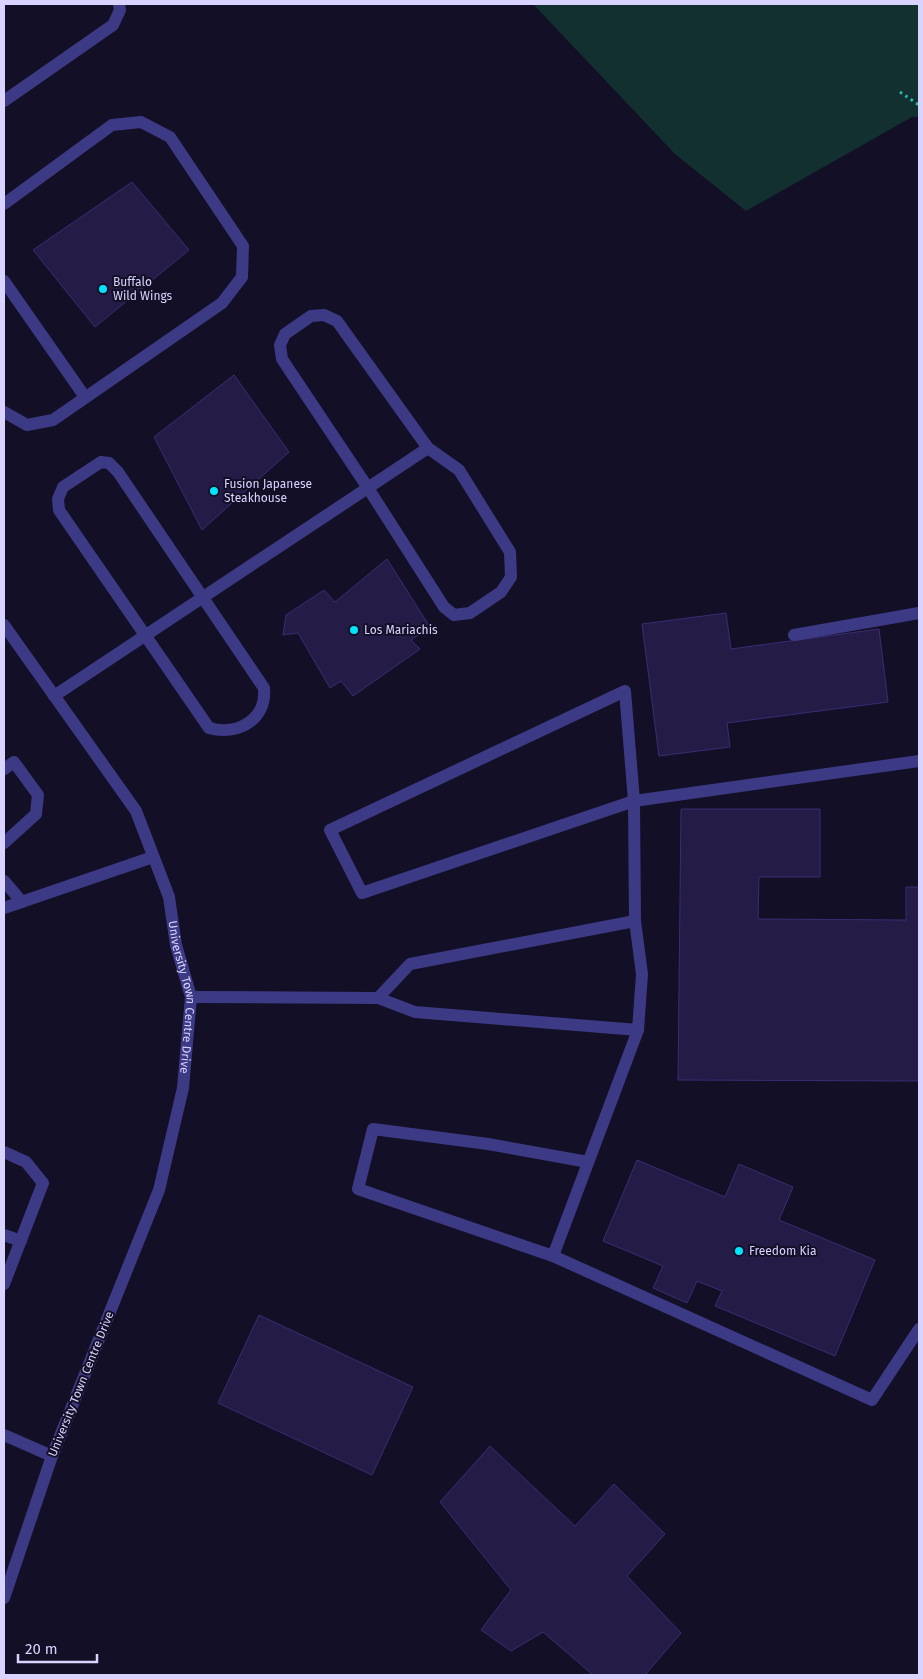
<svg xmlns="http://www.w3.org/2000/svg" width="923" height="1679" viewBox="0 0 923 1679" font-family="'Fira Sans',sans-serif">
	<rect width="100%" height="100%" fill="#130f26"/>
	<!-- green -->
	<path fill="#12302f" d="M533,4H919V117H912L746,211L675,154Z"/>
	<!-- building -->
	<path fill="#241b47" stroke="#3b2d73" d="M132,182L189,250L95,327L33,250Z
		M234,375L289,452L202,530L154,437Z
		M387,559L430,627L411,640L420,649L353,696L341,681L330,688L298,633L283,635L286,615L324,590L335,602Z
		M726,613L731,649L879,629L888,702L727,723L730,747L659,756L642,624Z
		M681,809H820V877H759L758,919L906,920V887H919V1081L678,1080Z
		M637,1160L725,1197L739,1164L793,1187L779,1220L875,1260L835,1356L715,1306L722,1291L697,1281L687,1303L653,1288L663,1266L603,1241Z
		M259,1315L413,1387L372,1475L218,1403Z
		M490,1446L575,1526L614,1484L665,1534L627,1576L681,1633L645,1675H593L543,1632L511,1651L481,1630L511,1590L440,1502Z"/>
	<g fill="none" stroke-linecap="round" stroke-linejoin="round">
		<!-- path -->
		<path stroke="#2fb8b0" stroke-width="3" stroke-dasharray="2.5 4" stroke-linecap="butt" d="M900,92L919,105"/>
		<!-- minor -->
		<g stroke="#3d3a85" stroke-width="12">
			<path d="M4,101L113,25L120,10L119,4"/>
			<path d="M4,204L112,125L141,122L170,137L243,246L242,277L222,303L53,420L27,425L4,412"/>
			<path d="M4,281L85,397"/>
			<path d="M101,462L109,463L118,472L264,688C267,720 237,736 209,728L59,510L58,499L63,487Z"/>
			<path id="s1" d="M4,625L136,811L169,897L176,945L191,997L183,1088L159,1190L52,1456L4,1598"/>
			<path d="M794,635L919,613"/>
			<path d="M54,696C179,613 303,531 428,448L459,470L510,552L511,577L501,592L470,613L454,615L444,607L368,488L282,359L280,345L285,334L311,316L324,315L337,321L428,448"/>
			<path d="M4,769L14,762L38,795L36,814L4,843"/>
			<path d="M4,881L22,902"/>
			<path d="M4,908L153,857"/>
			<path d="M635,921L634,801L625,691L330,830L362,893L634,801L919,761"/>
			<path d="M191,997L378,998L415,1012L638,1030L642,974L635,921L410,964L378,998"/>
			<path d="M4,1152L26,1162L43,1183L4,1284"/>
			<path d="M588,1162L488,1144L373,1129L358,1189L553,1256L638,1030"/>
			<path d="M4,1235L21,1241"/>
			<path d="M553,1256L872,1400L919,1329"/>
			<path d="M4,1435L52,1456"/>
		</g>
	</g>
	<!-- markers -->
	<g fill="#00e5ff" stroke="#130f26" stroke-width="2">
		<circle cx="103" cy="289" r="5"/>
		<circle cx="214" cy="491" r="5"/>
		<circle cx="354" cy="630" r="5"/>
		<circle cx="739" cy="1251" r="5"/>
	</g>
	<g text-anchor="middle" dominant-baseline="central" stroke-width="4" stroke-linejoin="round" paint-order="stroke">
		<!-- poi labels -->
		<g font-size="12" fill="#d9d4ff" stroke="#130f26" text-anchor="start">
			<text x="113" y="282">Buffalo<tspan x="113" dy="14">Wild Wings</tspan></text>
			<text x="224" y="484">Fusion Japanese<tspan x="224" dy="14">Steakhouse</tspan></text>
			<text x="364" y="630">Los Mariachis</text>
			<text x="749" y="1251">Freedom Kia</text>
		</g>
		<!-- street labels -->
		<g font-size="12" fill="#d9d4ff" stroke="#130f26">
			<text stroke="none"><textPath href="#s1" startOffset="422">University Town Centre Drive</textPath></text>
			<text transform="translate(81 1384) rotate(-68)">University Town Centre Drive</text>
		</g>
	</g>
	<!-- border -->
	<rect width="923" height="1679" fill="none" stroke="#d9d4ff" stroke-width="10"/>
	<!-- scale -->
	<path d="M18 1654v8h79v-8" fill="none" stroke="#d9d4ff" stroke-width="2.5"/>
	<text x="25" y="1654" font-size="15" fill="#d9d4ff" stroke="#130f26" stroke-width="4" paint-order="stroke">20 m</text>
</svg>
